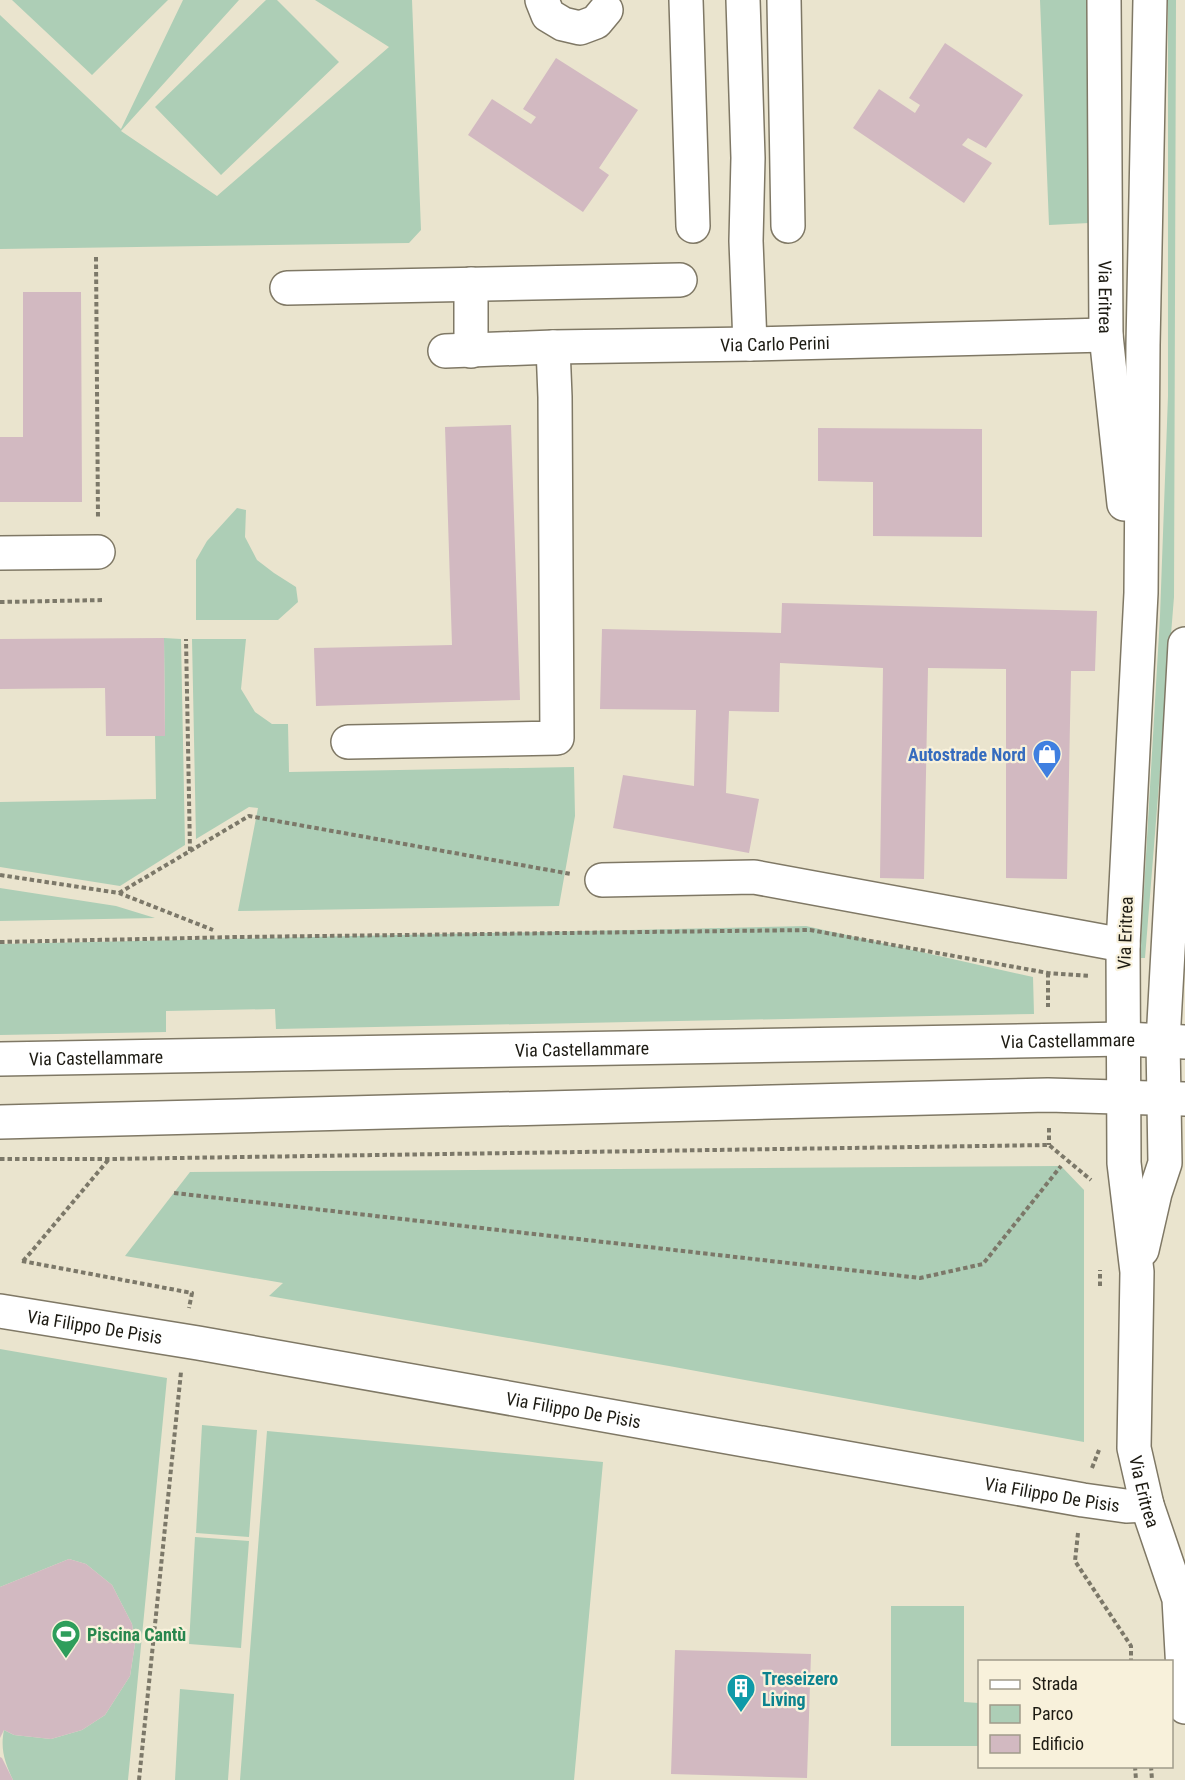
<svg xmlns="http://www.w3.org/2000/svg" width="1185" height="1780" viewBox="0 0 1185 1780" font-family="'Roboto Condensed',sans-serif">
	<rect width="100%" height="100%" fill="#eae4ce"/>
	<!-- green -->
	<path fill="#adceb6" d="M12,0H168L92,75Z
		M183,0H239L121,131L217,196L389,47L315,0H412L421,230L409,243L0,249V15L121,129Z
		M266,0H277L339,62L221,175L155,107Z
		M1040,0H1088L1089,223L1049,225Z
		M1168,0H1176L1174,597L1145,958H1140L1160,616L1168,396Z
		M237,508L246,510L245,537L257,560L274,573L296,587L298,602L278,620H196V560L207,541Z
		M164,638L181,639L185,845L120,886L0,867V802L156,799L155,736L165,735Z
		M192,639H246L241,689L255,712L272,724H288L289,772L574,767L575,816L559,906L238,911L258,808L249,807L196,839Z
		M0,888L116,906L155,918L0,921Z
		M806,926L1033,977L1034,1014L276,1029L275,1009L166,1011V1032L0,1035V944Z
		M1061,1166L1084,1190V1442L669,1366L269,1296L283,1283L125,1256L190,1172Z
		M0,1349L167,1378L128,1780H13C5,1763 0,1749 4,1730L14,1735L51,1739L82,1730L105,1715L130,1676L135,1644L132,1624L112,1585L86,1564L69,1559L0,1587Z
		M202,1425L257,1430L249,1537L196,1533Z
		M267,1431L603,1462L574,1780H240Z
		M195,1537L249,1541L241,1648L189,1644Z
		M891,1606H964V1702L979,1703V1746H891Z
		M180,1689L234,1694L228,1780H175Z"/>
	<!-- building -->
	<path fill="#d2b9c1" d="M945,43L1023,95L986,148L968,138L962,145L992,163L964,203L853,128L879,89L915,113L920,105L909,98Z
		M556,58L638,110L599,168L609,175L583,212L468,135L492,99L531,124L536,117L523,109Z
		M23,292H81L82,502H0V437H23Z
		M511,425L520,700L316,706L314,648L452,645L445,427Z
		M818,428L982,429V537L873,536V482L818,481Z
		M782,603L1097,611L1095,671H1071L1067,879L1006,878V669L928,668L924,879L880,878L883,668L780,663L779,712L729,711L726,793L759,799L749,853L613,828L623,775L694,786L696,710L600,709L602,629L781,633Z
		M164,638L165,736H106L105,688L0,689V639Z
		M69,1559L86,1564L112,1585L132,1624L135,1644L130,1676L105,1715L82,1730L51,1739L14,1735L4,1730L0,1738V1587Z
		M675,1650L811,1654L807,1778L671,1774Z
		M0,1757L2,1758L13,1780H0Z"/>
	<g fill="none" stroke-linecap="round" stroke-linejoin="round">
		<!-- minor casing -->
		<g stroke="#7f7865" stroke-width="36">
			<g id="minor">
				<path d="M542,0L548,15L563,24L580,28L596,22L606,10"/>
				<path d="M686,0L693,226"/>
				<path d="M743,0L748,158L746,241L750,344"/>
				<path d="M784,0L788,226"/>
				<path id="s1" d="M1104,0L1106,335L1124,504"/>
				<path id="s2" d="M1150,0L1143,345L1141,593L1123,945L1124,1163L1137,1272L1134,1448L1147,1505L1179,1599L1185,1707"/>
				<path d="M287,288L680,280"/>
				<path id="s3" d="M445,351L553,347L750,344L1106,335"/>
				<path d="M471,351V284"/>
				<path d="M0,553L98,552"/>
				<path d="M348,742L557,738L555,397L553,347"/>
				<path d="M602,880L754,877L1123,945"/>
				<path id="s4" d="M0,1059L1125,1039L1185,1042"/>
				<path d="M0,1122L1048,1095L1185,1099"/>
				<path d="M1142,1250L1155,1193L1165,1163L1163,1041L1185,644"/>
				<path id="s5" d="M0,1311L198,1343L1083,1500L1126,1506L1147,1505"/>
			</g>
		</g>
		<!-- path -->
		<path stroke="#7c7869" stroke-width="4" stroke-dasharray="4.5 3" stroke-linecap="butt" d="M96,257L98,519
			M0,602L105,600
			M190,851L249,816L571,874
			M0,875L119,893L213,930
			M119,893L190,851L186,639
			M0,942L238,937L810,930L1048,973L1090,976
			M1048,973V1007
			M1049,1128V1145
			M0,1159H109L1049,1145L1091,1180
			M174,1193L920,1278L983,1264L1061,1166
			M22,1261L192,1293L189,1308
			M23,1261L32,1251L109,1159
			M1100,1286V1270
			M1092,1468L1099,1450
			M1078,1533L1075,1561L1131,1646V1662
			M1135,1766L1136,1780
			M1151,1766L1152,1780
			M139,1780L181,1372"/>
		<!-- minor -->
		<use href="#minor" stroke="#fff" stroke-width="33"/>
	</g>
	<!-- icons -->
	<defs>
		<g id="shop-pin" transform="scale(1.5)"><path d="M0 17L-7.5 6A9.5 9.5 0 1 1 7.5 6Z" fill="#3f7fe0" stroke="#f8f1db"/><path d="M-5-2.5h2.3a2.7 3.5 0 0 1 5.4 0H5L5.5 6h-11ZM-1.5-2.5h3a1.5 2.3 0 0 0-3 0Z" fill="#fff"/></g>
		<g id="stadium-pin" transform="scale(1.5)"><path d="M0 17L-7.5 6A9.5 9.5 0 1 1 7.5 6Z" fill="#2e9e5b" stroke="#f8f1db"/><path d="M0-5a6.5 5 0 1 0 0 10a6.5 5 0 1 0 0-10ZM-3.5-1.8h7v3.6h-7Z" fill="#fff"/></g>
		<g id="building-pin" transform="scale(1.5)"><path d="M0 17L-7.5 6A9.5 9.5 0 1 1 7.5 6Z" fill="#0f9aa8" stroke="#f8f1db"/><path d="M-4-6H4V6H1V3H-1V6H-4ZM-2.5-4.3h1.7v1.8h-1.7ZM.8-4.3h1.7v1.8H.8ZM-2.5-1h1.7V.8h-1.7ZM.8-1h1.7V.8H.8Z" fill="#fff"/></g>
	</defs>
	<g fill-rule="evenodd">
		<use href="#shop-pin" x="1047" y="754"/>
		<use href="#stadium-pin" x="66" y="1634"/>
		<use href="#building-pin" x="741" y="1688"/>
	</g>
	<g text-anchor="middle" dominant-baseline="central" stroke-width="4.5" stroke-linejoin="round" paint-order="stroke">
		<!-- street labels -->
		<g font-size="18" fill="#1d1b13" stroke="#f8f1db">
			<text stroke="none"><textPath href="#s1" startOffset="297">Via Eritrea</textPath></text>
			<text stroke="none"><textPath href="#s3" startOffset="330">Via Carlo Perini</textPath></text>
			<text transform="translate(1125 933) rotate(-88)">Via Eritrea</text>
			<text stroke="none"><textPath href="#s4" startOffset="1068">Via Castellammare</textPath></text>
			<text stroke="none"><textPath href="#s4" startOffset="582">Via Castellammare</textPath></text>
			<text stroke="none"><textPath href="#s4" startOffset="96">Via Castellammare</textPath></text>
			<text stroke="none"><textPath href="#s5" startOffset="96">Via Filippo De Pisis</textPath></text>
			<text stroke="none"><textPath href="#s5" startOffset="582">Via Filippo De Pisis</textPath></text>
			<text stroke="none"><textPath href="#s2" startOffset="1494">Via Eritrea</textPath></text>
			<text stroke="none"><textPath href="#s5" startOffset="1068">Via Filippo De Pisis</textPath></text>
		</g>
		<!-- shop labels -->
		<g font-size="18" font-weight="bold" fill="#366cbe" stroke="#f8f1db" text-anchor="end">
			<text x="1026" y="754">Autostrade Nord</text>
		</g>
		<!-- leisure labels -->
		<g font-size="18" font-weight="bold" fill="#27864d" stroke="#f8f1db" text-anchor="start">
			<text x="87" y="1634">Piscina Cantù</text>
		</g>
		<!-- culture labels -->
		<g font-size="18" font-weight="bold" fill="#0d838f" stroke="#f8f1db" text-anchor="start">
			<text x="762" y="1678">Treseizero<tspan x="762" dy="21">Living</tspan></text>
		</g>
	</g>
	<!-- legend -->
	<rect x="978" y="1660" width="195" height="108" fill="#f8f1db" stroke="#a09b8b" stroke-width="1.5"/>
	<rect x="990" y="1680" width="30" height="9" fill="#ffffff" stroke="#a09b8b" stroke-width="1.5"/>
	<text x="1032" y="1690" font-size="18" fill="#1d1b13">Strada</text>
	<rect x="990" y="1705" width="30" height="18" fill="#adceb6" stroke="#a09b8b" stroke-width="1.5"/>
	<text x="1032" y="1720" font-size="18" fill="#1d1b13">Parco</text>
	<rect x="990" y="1735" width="30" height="18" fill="#d2b9c1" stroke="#a09b8b" stroke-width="1.5"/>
	<text x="1032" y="1750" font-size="18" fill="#1d1b13">Edificio</text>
</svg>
